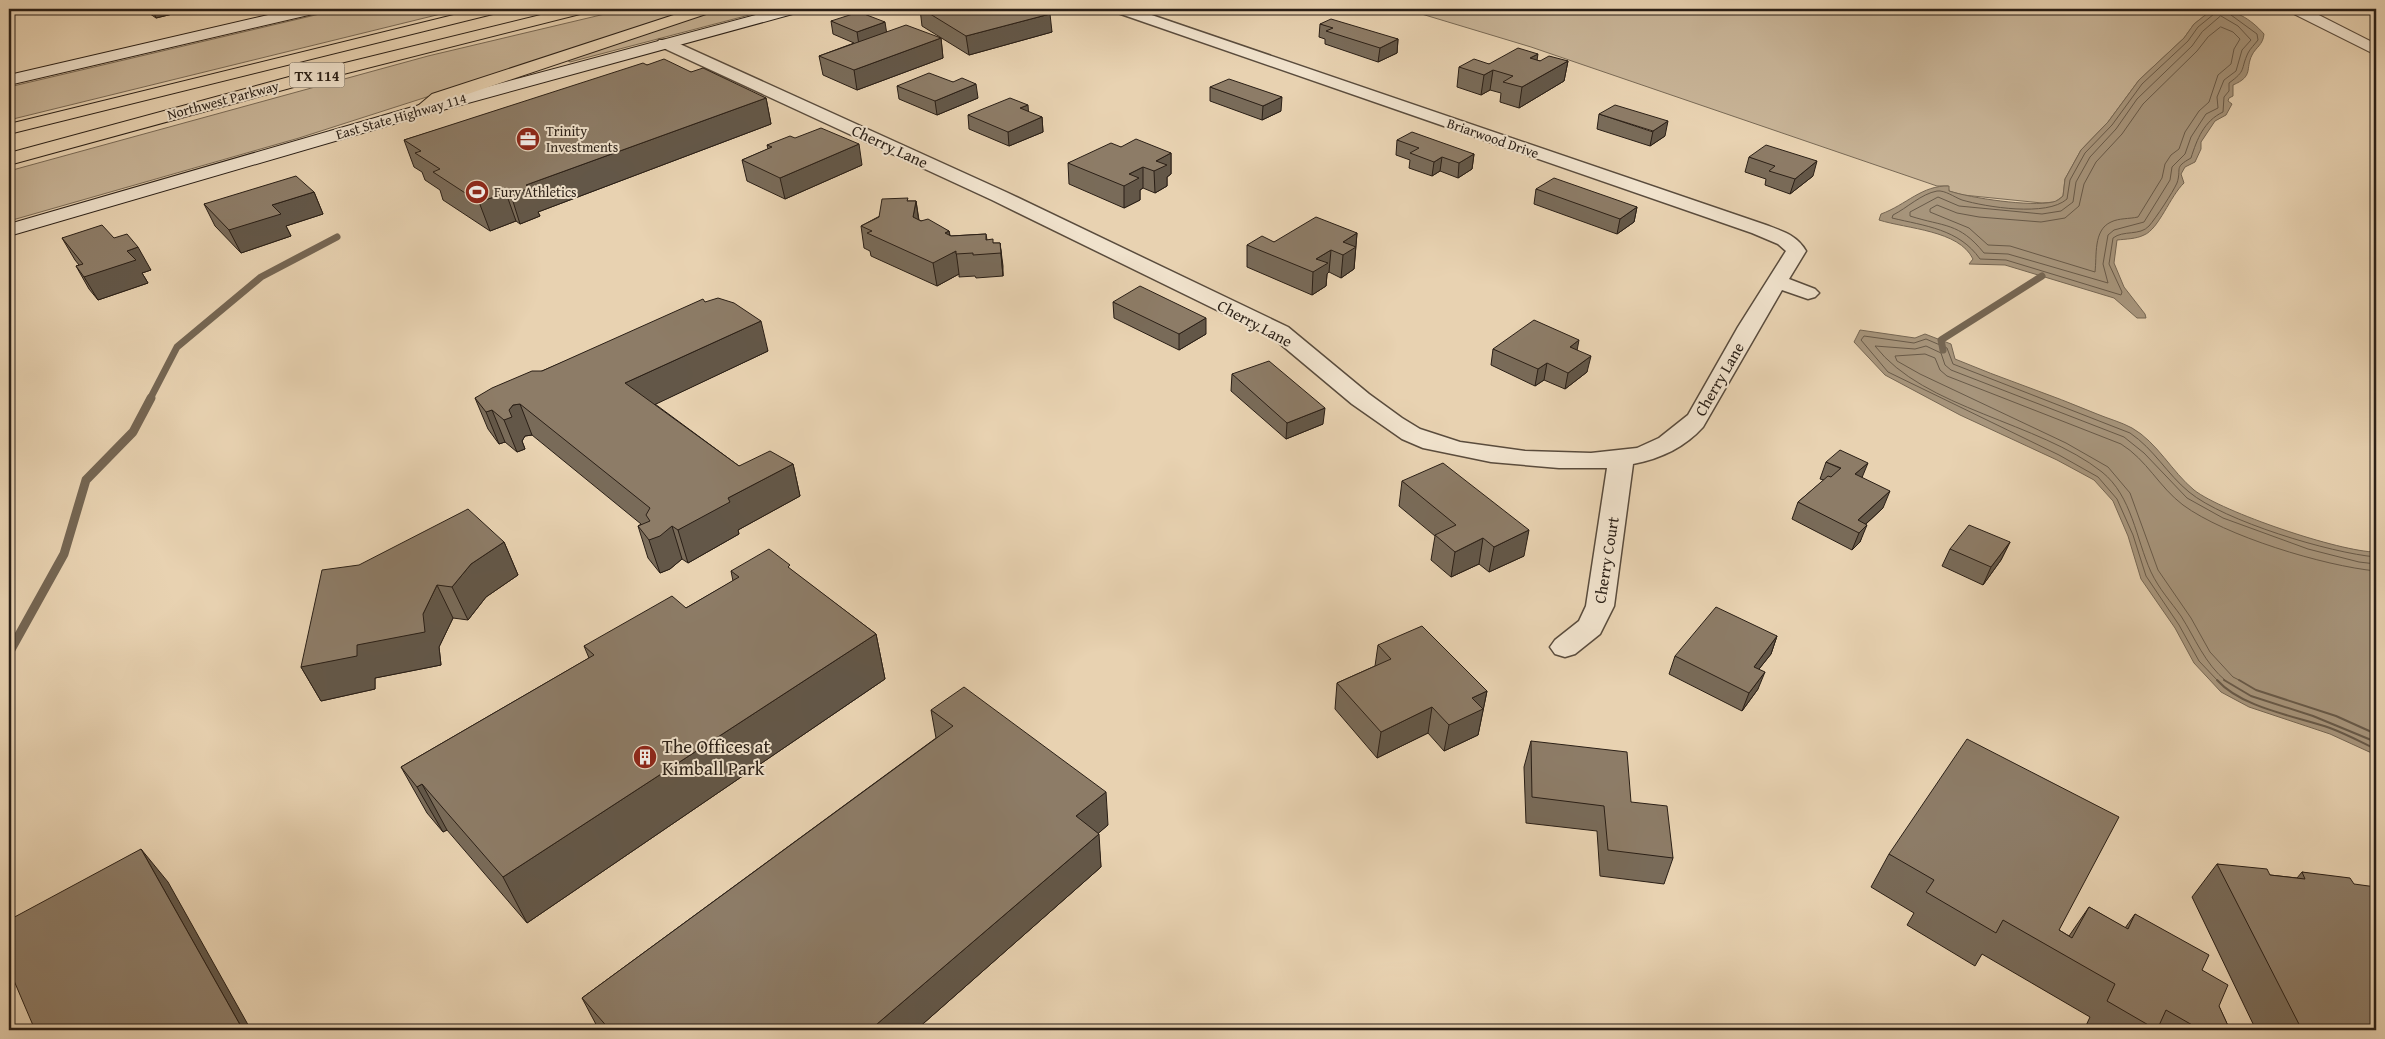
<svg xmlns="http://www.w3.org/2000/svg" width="2385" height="1039" viewBox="0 0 2385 1039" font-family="'Gentium Book Plus',serif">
	<rect width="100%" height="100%" fill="#e8d2b1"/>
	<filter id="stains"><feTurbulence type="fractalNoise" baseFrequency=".004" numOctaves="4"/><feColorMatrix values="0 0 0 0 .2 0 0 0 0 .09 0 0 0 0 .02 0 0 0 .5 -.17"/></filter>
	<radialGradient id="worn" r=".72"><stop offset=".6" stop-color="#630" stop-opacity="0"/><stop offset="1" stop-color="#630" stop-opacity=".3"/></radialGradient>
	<!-- green -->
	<path fill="#c8b497" stroke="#796a56" d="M341,9H461L9,120V87Z
		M626,9H701L299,138L9,221V171L428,56Z
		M722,9H772L570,62L565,59Z
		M1405,9H2213L2194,24L2184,38L2139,80L2108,122L2081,150L2065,179L2063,196L2055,202L2042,203L1963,195L1949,191L1948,186H1937L1531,47Z"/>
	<!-- water -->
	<path fill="#a7957c" stroke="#756653" d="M2213,9C2234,9 2250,18 2264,34C2263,45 2256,47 2252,55C2245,69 2254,76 2233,85V96L2229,98L2228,101L2232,104L2226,115L2215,121L2201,142V149L2195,162L2185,167L2181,174L2184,183C2170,196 2159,229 2144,235C2136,239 2126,239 2117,240L2114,263L2124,287L2145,314L2146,318H2137L2114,298L2005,265L1969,264L1973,259C1959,230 1907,229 1879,220L1881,214C1906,205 1922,185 1949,186V191C1971,198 2030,207 2053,202C2057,201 2060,199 2063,196L2065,179L2081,150L2108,122L2139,80L2184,38L2194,24Z
		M1860,330L1915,338L1925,334L1951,344L1955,359C2002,379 2050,394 2097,414C2109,419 2121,422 2132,428C2157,442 2172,472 2194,490C2222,512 2340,552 2376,552V755L2330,734L2249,707L2221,692L2194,663L2175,628L2141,579L2128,536L2113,501L2094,480L2057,460L1960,415L1885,375L1854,342Z"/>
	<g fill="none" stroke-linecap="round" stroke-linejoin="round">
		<!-- shore-far1 -->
		<path stroke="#685a49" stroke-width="1" d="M2216,9L2214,14L2198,27L2188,41L2142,84L2112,125L2085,153L2070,180L2067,199C2047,217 1986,207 1962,200C1954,197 1945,190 1937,191C1921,194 1907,208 1893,215L1892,218C1925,226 1959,229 1980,259L2006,260L2121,295L2122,292L2109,264L2113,238C2123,230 2140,236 2149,226C2156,218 2173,192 2177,183C2182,168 2173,168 2191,158C2197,139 2204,121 2223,112L2224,97L2229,91V83C2247,70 2240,70 2248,53C2250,49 2255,44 2258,40L2257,34L2231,15L2229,9
			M2221,16L2238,26L2251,40L2242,50L2236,71L2224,80L2217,97L2218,108L2206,114L2191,137L2185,154L2172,167L2170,180L2144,222L2114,230L2108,235L2103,264L2108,283L2008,254L1984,253C1959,222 1944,227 1910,216V212L1938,197L1959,206L2042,214L2061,211L2073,202L2076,182L2090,157L2116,129L2137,99L2192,46L2202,32Z
			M2221,27L2233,32L2240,39L2234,49L2231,64L2218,75L2209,102L2199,111L2185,132L2179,149L2171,155L2165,164L2162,178L2138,217C2129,219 2119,218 2111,222C2093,230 2097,256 2095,272L2010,246L1988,245L1969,228L1930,212V209L1937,205L1957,213L1979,217L2041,222L2065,218L2079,206L2084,184L2096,162L2122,134L2143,104L2197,51L2208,37Z
			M2218,681L2199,661L2179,625L2146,576L2133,535L2117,499L2098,477L2059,455L1888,372L1861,340L1864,336L1914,343L1926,339L1947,348L1953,364L2130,433C2154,449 2167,474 2189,492C2224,521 2330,553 2376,557
			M2226,681C2205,664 2195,638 2181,616C2171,602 2159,589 2151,572C2136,539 2132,496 2102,472C2039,422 1924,409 1875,346L1915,349L1926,346L1941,353L1945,365L1951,370L2124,437L2144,453L2187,498L2223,518L2308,549L2359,562L2376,564
			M2241,681L2233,677L2210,652L2191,618L2158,570L2130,493L2108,467L2066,443L1920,374L1897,361L1895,356L1925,354L1935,358L1940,370L1947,376L2121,444C2147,460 2159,487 2183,505C2225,536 2324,566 2376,571"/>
		<!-- shore -->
		<path stroke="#685a49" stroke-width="2" d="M2217,680C2242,708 2295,716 2330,728C2346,734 2361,742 2376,749
			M2224,680L2251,696L2313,716L2376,742
			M2239,680L2256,690L2336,716L2376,734"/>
		<!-- stream-far1 -->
		<path stroke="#756653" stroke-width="7" d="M1943,350L1941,340L2042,276
			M150,399L177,347L261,277L337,237"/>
		<!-- stream -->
		<path stroke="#756653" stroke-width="9" d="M9,653L64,554L86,480L133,432L151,398"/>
		<!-- minor casing -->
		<g stroke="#5a4c3d" stroke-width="3">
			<path id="minor" d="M1113,9H1134L1766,225C1782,231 1797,235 1806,251L1789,279L1815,289L1819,293L1815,297L1808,299L1782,290L1703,427C1685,447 1660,459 1633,464L1614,606L1600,634L1575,654L1565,657L1555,654L1550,647L1555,640L1579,621L1586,606L1607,468H1559L1491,462L1423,448L1402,439L1352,404L1272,337L992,200L659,46L657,43L659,40H671L1006,192L1288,327L1369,394L1402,418L1420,429L1460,442L1525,451L1591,453L1637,448L1659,438L1688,415L1738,327L1786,251L1778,244L1752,233L1115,12Z"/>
		</g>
		<!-- tertiary casing -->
		<g stroke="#5a4c3d" stroke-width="2">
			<path id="tertiary" d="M2287,9H2307L2376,44V55L2290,12Z"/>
		</g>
		<!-- secondary casing -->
		<g stroke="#2a1f16" stroke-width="2">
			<path id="secondary" d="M294,9H321L313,14L9,85V75Z
				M778,9H803L800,12L428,114L9,236V224L416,106Z"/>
		</g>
		<!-- motorway casing -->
		<g stroke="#2a1f16" stroke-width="2">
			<path id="motorway" d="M478,9H504L501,12L9,134V124Z
				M565,9H591L588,12L312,82L9,165V153L300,74Z
				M692,9H715L712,12L444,102C435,109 428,117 416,114L413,110L432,94Z"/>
		</g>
		<!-- minor -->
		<use href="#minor" fill="#f0e2cc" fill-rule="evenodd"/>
		<!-- tertiary -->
		<use href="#tertiary" fill="#f0e2cc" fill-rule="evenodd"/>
		<!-- secondary -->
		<use href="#secondary" fill="#f0e2cc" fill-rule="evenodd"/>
		<!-- motorway -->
		<use href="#motorway" fill="#e8d2b1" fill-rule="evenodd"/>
	</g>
	<!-- wall -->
	<path fill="#796b59" stroke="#2a1f16" d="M143,9H193L156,18Z
		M920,9H1042L1052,32L969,55L922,26Z
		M831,21L887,32L941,38L943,58L857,90L823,75L819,56L854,43L833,34Z
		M1320,24L1398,39L1397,53L1378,62L1325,44V39L1319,37Z
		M1537,60L1540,61H1568L1564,81L1519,108L1500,102L1501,93L1490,90L1481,95L1457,87L1459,67L1489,64Z
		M647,65L691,72L766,98L771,124L538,212L540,216L520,224L516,221L490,231L443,200L440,190L425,180L422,172L414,167L404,140Z
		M953,82L978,98L937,115L899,99L897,86Z
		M1210,87L1281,111L1262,120L1210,101Z
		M1599,114L1665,136L1650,146L1597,129Z
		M968,115L1042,117L1043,132L1009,146L969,129Z
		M1397,140L1474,154L1472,169L1458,178L1440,171L1432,176L1409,168L1410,160L1396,155Z
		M767,145L862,165L785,199L747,181L742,160L768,149Z
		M1121,147L1171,153V174L1167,177V186L1155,193L1143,188L1140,190V200L1124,208L1069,184L1068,163Z
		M1749,157L1813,176L1790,194L1765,185L1766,179L1745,172Z
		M1536,189L1637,207L1634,222L1617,234L1534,204Z
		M314,192L323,214L286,226L291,236L241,253L215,226L204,204Z
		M908,201H916L919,220L949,231L950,235L951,236L986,234L987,240L993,243H1000L1003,276L976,278L975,276L959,277V274L937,286L871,256L870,251L864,248L861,226Z
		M1357,233L1354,269L1341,278L1329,272L1327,274L1326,286L1312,295L1247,267V245Z
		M62,238H114L151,270L142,273L148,283L98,300L89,289L76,266L79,265L75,260Z
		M705,302L768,351L655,404L739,466L793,464L800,496L738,530L739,534L688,563L682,559L670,569L660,573L648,558L638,526L641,524L532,435L525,436L522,441L525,449L517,452L505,442L499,444L488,429L475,398L542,371Z
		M1113,302L1206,334L1179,350L1114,318Z
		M1493,349L1577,350L1587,372L1565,389L1544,380L1535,386L1491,365Z
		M1232,374L1323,424L1286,439L1231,391Z
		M1826,462L1862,478L1883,508L1866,524L1860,542L1852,550L1792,519L1798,502L1824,480L1820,479Z
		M1402,481L1524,556L1489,572L1479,564L1451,577L1431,560L1435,536L1399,506Z
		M504,542L518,575L486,597L468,620L453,618L439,647L441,665L375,678V689L321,701L301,667Z
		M2010,542L2001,560L1983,585L1942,566L1950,549Z
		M791,570L876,634L885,679L527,923L447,830L443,832L427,813L401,767L589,658L584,646L686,608L733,581L731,571Z
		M1777,636L1771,654L1759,669L1758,689L1742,711L1669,674L1675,656Z
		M1378,645L1487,691L1478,735L1444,751L1428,733L1377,758L1335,709L1337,683L1375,666Z
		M931,710L1108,825L1098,833L1101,867L916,1030H599L582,998L936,738Z
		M1531,741L1631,802L1673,858L1664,884L1600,876L1597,831L1526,823L1524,767Z
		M1889,854L2059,930L2069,936L2089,907L2125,928L2135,914L2202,970L2230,1030H2084L2090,1017L1982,954L1975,966L1907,925L1914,913L1871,887Z
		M2217,864L2270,875L2297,878L2302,872L2354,884L2376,1030H2256L2192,897Z"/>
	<!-- shaded-wall -->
	<path fill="#635748" stroke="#2a1f16" d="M163,9H193L156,18L153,11Z
		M1050,14L1052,32L969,55L966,36Z
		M885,22L887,35L859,45L857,32Z
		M941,38L943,58L857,90L854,70Z
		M1398,39L1397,53L1378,62L1380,48Z
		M1538,54L1535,73L1530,58Z
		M1568,61L1564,81L1519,108L1522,87Z
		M1493,70L1490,90L1481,95L1484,75Z
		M976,84L978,98L937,115L935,101Z
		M1282,97L1281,111L1262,120L1263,106Z
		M766,98L771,124L538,212L540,216L520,224L511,195L526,185Z
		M1028,105L1029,119L1020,108Z
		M1042,117L1043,132L1009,146L1008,132Z
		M1668,121L1665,136L1650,146L1653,131Z
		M859,144L862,165L785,199L780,178Z
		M1171,153V174L1167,177V186L1155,193L1154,171L1156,161Z
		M1474,154L1472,169L1458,178L1459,163Z
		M1442,157L1440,171L1432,176L1434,162Z
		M1817,161L1813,176L1790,194L1795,179Z
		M1143,167V188L1140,190V200L1124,208V186L1129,174Z
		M314,192L323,214L286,226L291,236L241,253L229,230L272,205Z
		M506,193L516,221L490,231L479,202Z
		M916,201L919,223L913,217Z
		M1637,207L1634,222L1617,234L1620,219Z
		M949,231L952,253L956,251L959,274L937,286L933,263L945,233Z
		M1357,233L1354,269L1341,278L1343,255V242Z
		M1000,243L1003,266V276L1001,253Z
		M138,247L151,270L142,273L148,283L98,300L84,277L127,251Z
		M1331,250L1329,272L1327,274L1326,286L1312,295L1313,272L1316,259Z
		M1206,318V334L1179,350V334Z
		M761,321L768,351L635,414L625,383Z
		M1579,340L1576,356L1570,347Z
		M1591,356L1587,372L1565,389L1568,373Z
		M1547,363L1544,380L1535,386L1538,369Z
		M520,404L532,435L525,436L522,441L525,449L517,452L504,420L509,410L513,405Z
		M1325,408L1323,424L1286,439L1287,423Z
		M492,410L505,442L499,444L486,412Z
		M1868,463L1861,480L1855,474Z
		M793,464L800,496L738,530L739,534L688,563L678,530L728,498Z
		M1890,491L1883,508L1857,532L1858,520Z
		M1867,525L1860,542L1852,550L1859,533Z
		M672,526L682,559L670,569L660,573L649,540Z
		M1529,530L1524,556L1489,572L1494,547Z
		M1483,538L1479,564L1451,577L1455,552Z
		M504,542L518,575L486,597L468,620L452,587L471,564Z
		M2010,542L2001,560L1983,585L1991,567Z
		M437,585L453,618L439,647L441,665L375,678V689L321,701L301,667L357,645L423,614Z
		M876,634L885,679L527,923L503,877Z
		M1777,636L1771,654L1747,684L1754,667Z
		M1765,672L1758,689L1742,711L1749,693Z
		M1487,691L1478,735L1444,751L1449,725L1472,698Z
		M1432,707L1428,733L1377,758L1381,732Z
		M422,784L447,830L443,832L417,787Z
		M1106,792L1108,825L1079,850L1076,816Z
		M1099,834L1101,867L916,1030H870Z
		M141,849L168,882L251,1030H243Z"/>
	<!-- building -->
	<path fill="#8d7c67" stroke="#2a1f16" d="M149,9H163L153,11Z
		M922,9H1042L1050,14L966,36Z
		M859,12L885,22L857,32L831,21Z
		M1331,19L1398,39L1380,48L1326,31L1333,28L1320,24Z
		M906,25L941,38L854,70L819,56Z
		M1518,48L1538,54L1530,58L1540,61L1549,56L1568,61L1522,87L1503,82L1513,76L1493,70L1484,75L1459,67L1474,59L1489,64Z
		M664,59L691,72L703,68L766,98L526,185L530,188L511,195L506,193L479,202L433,172L440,169L415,153L421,151L404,140L643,63L647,65Z
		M929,73L953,82L962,78L976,84L935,101L897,86Z
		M1229,79L1282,97L1263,106L1210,87Z
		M1010,98L1028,105L1020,108L1042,117L1008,132L968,115Z
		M1615,105L1668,121L1653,131L1599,114Z
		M821,128L859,144L780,178L742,160L772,147L767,145L790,136L795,138Z
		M1412,132L1474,154L1459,163L1442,157L1434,162L1410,153L1419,148L1397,140Z
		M1136,139L1171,153L1156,161L1167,165L1154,171L1143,167L1129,174L1139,178L1124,186L1068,163L1111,143L1121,147Z
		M1766,145L1817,161L1795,179L1769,171L1775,166L1749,157Z
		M296,176L314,192L272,205L281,214L229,230L204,204Z
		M1554,178L1637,207L1620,219L1536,189Z
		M908,198L907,201H916L913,217L921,221L928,219L949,231L945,233L951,236L986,234V240L993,239V243H1000L1001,253L973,255V253L956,254V251L933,263L867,233L872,231L861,226L879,217L882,199Z
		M1316,217L1357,233L1343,242L1356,247L1343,255L1331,250L1316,259L1328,263L1313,272L1247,245L1262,236L1274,242Z
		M102,225L114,238L127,234L138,247L127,251L136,260L84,277L76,266L83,264L62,238Z
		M1140,286L1206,318L1179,334L1113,302Z
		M718,298L734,303L761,321L625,383L739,466L770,451L793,464L728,498L730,502L678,530L672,526L660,536L649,540L638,526L650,521L646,515L650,508L520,404L513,405L509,410L512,417L504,420L492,410L486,412L475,398L492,388L532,371H542L703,299L705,302Z
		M1534,320L1579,340L1570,347L1591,356L1568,373L1547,363L1538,369L1493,349Z
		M1269,361L1325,408L1287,423L1232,374Z
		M1840,450L1868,463L1855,474L1890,491L1858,520L1867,525L1859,533L1798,502L1828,476L1831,477L1841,468L1826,462Z
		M1443,463L1529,530L1494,547L1483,538L1455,552L1435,535L1456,525L1402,481Z
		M468,509L504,542L471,564L452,587L437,585L423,614L425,632L357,645V656L301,667L322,570L359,565Z
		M1969,525L2010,542L1991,567L1950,549Z
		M769,549L790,565L788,567L876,634L503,877L422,784L417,787L401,767L594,655L584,646L672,596L686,608L739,577L731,571Z
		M1716,607L1777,636L1754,667L1765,672L1749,693L1675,656Z
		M1422,626L1487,691L1472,698L1483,709L1449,725L1432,707L1381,732L1337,683L1391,659L1378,645Z
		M964,687L1106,792L1076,816L1099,834L870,1030H610L582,998L953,726L931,710Z
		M1967,739L2119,817L2059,930L2072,938L2089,907L2128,929L2135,914L2209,955L2202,970L2228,985L2219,1006L2230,1030H2201L2166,1010L2157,1030L2107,1001L2115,984L2003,920L1996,933L1926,892L1934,880L1889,854Z
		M1531,741L1627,752L1631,802L1667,806L1673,858L1608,850L1604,806L1532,797Z
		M141,849L243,1030H35L9,969V920Z
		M2217,864L2267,869L2270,875L2305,879L2302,872L2350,878L2354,884L2376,887V1030H2302Z"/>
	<!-- icons -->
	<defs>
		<g id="office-disc" transform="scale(1.25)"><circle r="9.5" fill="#8f2418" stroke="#f0e2cc"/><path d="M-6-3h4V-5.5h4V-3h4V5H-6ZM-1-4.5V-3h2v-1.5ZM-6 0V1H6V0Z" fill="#fff"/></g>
		<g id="stadium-disc" transform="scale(1.25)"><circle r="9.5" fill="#8f2418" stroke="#f0e2cc"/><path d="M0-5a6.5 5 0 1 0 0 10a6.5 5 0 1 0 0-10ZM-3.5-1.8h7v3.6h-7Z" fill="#fff"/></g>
		<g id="building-disc" transform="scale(1.25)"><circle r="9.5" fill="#8f2418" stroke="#f0e2cc"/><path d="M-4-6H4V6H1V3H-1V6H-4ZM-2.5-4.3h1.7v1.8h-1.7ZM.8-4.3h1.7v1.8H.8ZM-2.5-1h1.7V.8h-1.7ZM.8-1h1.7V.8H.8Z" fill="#fff"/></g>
	</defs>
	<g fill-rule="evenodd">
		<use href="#office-disc" x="528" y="139"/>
		<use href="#stadium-disc" x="477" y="192"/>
		<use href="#building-disc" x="645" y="757"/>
	</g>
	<g text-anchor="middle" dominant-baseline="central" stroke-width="4" stroke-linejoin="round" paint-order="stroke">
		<!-- far-street labels -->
		<g font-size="14" fill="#2a1f16" stroke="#f0e2cc">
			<text transform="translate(223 100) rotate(-15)">Northwest Parkway</text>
			<text transform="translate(401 116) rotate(-16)">East State Highway 114</text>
			<text transform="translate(1493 138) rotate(19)">Briarwood Drive</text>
		</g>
		<!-- far-poi labels -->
		<g font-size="14" fill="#2a1f16" stroke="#f0e2cc" text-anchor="start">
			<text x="546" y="131">Trinity<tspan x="546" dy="16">Investments</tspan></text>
			<text x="494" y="192">Fury Athletics</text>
		</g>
		<!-- shield labels -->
		<rect fill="#f0e2cc" stroke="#655a4d" stroke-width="1" x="289.5" y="62.5" width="55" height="25" rx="4"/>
		<g font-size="15" font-weight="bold" fill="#2a1f16">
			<text x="317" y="75">TX 114</text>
		</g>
		<!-- street labels -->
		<g font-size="16" fill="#2a1f16" stroke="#f0e2cc">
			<text transform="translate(890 146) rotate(25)">Cherry Lane</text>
			<text transform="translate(1255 323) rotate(28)">Cherry Lane</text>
			<text transform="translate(1719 379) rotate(-60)">Cherry Lane</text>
			<text transform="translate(1606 560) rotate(-81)">Cherry Court</text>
		</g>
		<!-- near-poi labels -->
		<g font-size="19" fill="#2a1f16" stroke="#f0e2cc" text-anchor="start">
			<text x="662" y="746">The Offices at<tspan x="662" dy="22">Kimball Park</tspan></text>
		</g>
	</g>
	<!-- margin -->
	<rect width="2385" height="1039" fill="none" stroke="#e8d2b1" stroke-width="30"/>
	<rect x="10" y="10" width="2365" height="1019" fill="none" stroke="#2a1f16" stroke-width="2.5"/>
	<rect x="15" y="15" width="2355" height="1009" fill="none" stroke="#2a1f16"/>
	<rect width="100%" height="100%" filter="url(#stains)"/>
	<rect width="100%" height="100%" fill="url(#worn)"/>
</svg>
